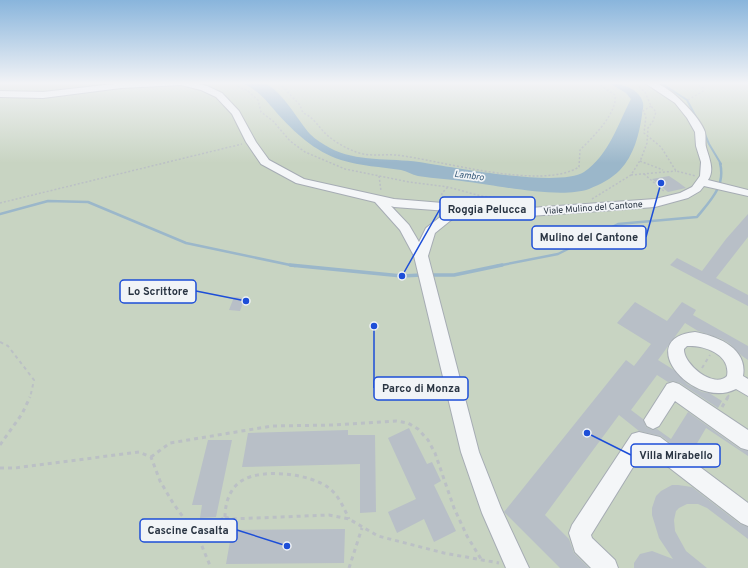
<svg xmlns="http://www.w3.org/2000/svg" width="748" height="568" viewBox="0 0 748 568" font-family="Overpass,sans-serif">
	<rect width="100%" height="100%" fill="#e1e5ea"/>
	<!-- green -->
	<path fill="#c8d4c2" d="M0,83H748V568H0Z"/>
	<!-- water -->
	<path fill="#9bb7ca" d="M242,83C249,83 257,82 263,83C280,87 299,122 310,134C316,140 323,144 330,148C356,162 390,158 419,162C452,167 559,188 584,172C609,155 618,124 631,99L626,93L609,83C621,83 640,89 643,103C644,107 642,111 642,115C639,135 634,155 620,170C611,179 601,184 589,189C561,199 500,186 469,182C452,179 435,179 418,176C412,175 407,171 401,170C381,167 361,166 341,160C314,151 295,133 276,112C265,99 259,91 242,83Z"/>
	<g fill="none" stroke-linecap="round" stroke-linejoin="round">
		<!-- stream-far2 -->
		<path stroke="#9bb7ca" stroke-width="2" d="M661,83L687,100L697,119
			M704,132L709,144L721,164"/>
		<!-- stream-far1 -->
		<path stroke="#9bb7ca" stroke-width="2.5" d="M0,214L48,201L88,202L186,243L295,266
			M497,266L558,254L618,224L697,217C710,201 726,186 720,163"/>
		<!-- stream -->
		<path stroke="#9bb7ca" stroke-width="3.5" d="M290,265L402,276L421,275
			M429,275H454L502,265"/>
	</g>
	<!-- building -->
	<path fill="#b8bfc7" d="M669,176L678,182L686,188L668,192L652,179Z
		M748,214V237L716,278L748,295V306L670,265L677,258L702,271L726,239Z
		M234,297L245,298L240,311L229,310Z
		M635,302L667,321L682,302L696,310L693,315L748,346V360L742,356L730,344L722,339L698,331L685,323L658,360L674,370L687,384L702,392L709,393L722,401L718,408L680,383L673,381L668,382L657,375L631,410L643,419L646,427L652,430L657,429L671,439L688,412L740,449L748,451V456L706,428L689,457L661,436L639,431L619,415L545,515L569,539L574,553L589,568H560L504,512L626,360L634,366L651,344L617,323Z
		M409,428L427,464L432,462L441,481L434,485L456,531L434,542L424,519L397,533L388,512L416,499L388,438Z
		M348,430V435H375L376,512L360,513V464L242,467L248,433Z
		M208,440H232L216,517L200,518L202,505H192Z
		M672,485H678L692,487L740,524L748,527V539L707,508L698,504H687L679,508L676,511L674,520L675,531L686,551L707,568H634V563L640,554L652,551L673,559L659,538L652,515V508L656,496L661,491Z
		M345,529L344,563L226,564L232,530Z"/>
	<g fill="none" stroke-linecap="round" stroke-linejoin="round">
		<!-- minor casing -->
		<g stroke="#a6acb4" stroke-width="2">
			<path id="minor" d="M122,83H195L207,86L222,93L239,111L256,142L269,160L304,179L394,199L516,209L655,199L680,193L692,187L700,176L701,162L696,146L695,132L687,118L675,103L645,83C648,83 652,83 655,83C671,87 700,117 705,132C706,137 705,143 706,147C709,158 715,170 708,180L748,190V196L704,186L700,191L688,198L655,207L516,217L461,212L435,233L428,256L479,452L501,508L529,568H506L482,513L461,452L414,256L400,230L375,202L296,183L261,164L246,142L232,114L216,97L201,90L181,85L121,88L43,98L0,97V91L43,92ZM391,206L394,207L448,211L426,228L419,242L409,225Z
				M695,332C717,336 748,348 743,376L748,379V396L736,389C692,411 633,338 695,332ZM687,346C704,345 731,354 727,376C714,389 683,364 684,349Z
				M673,382L679,384L748,430V450L741,448L675,401L659,426L653,429L647,426L644,420L667,384Z
				M639,432L660,437L748,503V526L741,523L649,452L643,451L591,535L592,538L615,560L618,568H591L575,552L569,533L572,525L632,434Z"/>
		</g>
		<!-- path-far2 -->
		<path stroke="#bbc0c5" stroke-width="1.5" stroke-dasharray="2 2" stroke-linecap="butt" d="M235,83L240,88L247,90L258,100L261,112L273,121L290,141L305,152L345,169L409,182L448,187L481,196L533,202
			M279,83L300,105L303,113C314,117 319,128 327,135C336,143 346,148 356,152C369,157 382,154 396,155C441,160 540,191 579,167L580,150C592,138 618,113 615,95L597,83
			M695,83L705,89
			M280,84L288,83
			M688,100L705,90
			M651,106L643,111L646,116L644,133L661,147L676,171L696,176
			M640,161L663,170
			M644,174L665,192
			M631,175L676,171
			M379,176L381,191
			M441,199L442,193L448,187
			M592,199L631,175L641,159L647,143L648,128L653,121L656,112L651,106L645,92L635,83
			M0,203L242,144"/>
		<!-- path-far1 -->
		<path stroke="#bbc0c5" stroke-width="2" stroke-dasharray="3.5 3.5" stroke-linecap="butt" d="M0,342L8,346L34,380L30,398
			M702,368L710,355
			M727,398L729,395"/>
		<!-- path -->
		<path stroke="#bbc0c5" stroke-width="3" stroke-dasharray="4 4" stroke-linecap="butt" d="M722,407L728,397
			M0,445L22,414L30,397
			M151,457L170,443L272,426L333,425L396,421L408,423L418,429L428,440L435,453L454,508L467,536L481,559
			M0,468H15L139,452L151,457L160,481L173,503L199,539L211,568
			M225,517L231,519L329,515L349,519L378,536L444,553L499,563
			M225,517C225,503 230,487 243,480C264,468 311,474 329,488C339,496 344,508 349,519
			M189,524C203,527 213,526 225,517
			M349,568L362,528"/>
		<!-- minor -->
		<use href="#minor" fill="#f4f6f8" fill-rule="evenodd"/>
	</g>
	<!-- sky -->
	<linearGradient id="sky" x2="0" y2="1"><stop stop-color="#89b5dc"/><stop offset="0.51" stop-color="#f2f3f6"/><stop offset="1" stop-color="#f2f3f6" stop-opacity="0"/></linearGradient>
	<rect width="748" height="163" fill="url(#sky)"/>
	<g text-anchor="middle" dominant-baseline="central" stroke-width="3.5" stroke-linejoin="round" paint-order="stroke">
		<!-- far-water labels -->
		<g font-size="9" font-style="italic" fill="#325777" stroke="#f1f4f7">
			<text transform="translate(469 176) rotate(7)">Lambro</text>
		</g>
		<!-- far-street labels -->
		<g font-size="9" fill="#293442" stroke="#f1f4f7">
			<text transform="translate(593 208) rotate(-4)">Viale Mulino del Cantone</text>
		</g>
	</g>
	<!-- callouts -->
	<path fill="none" stroke="#1d4ed8" stroke-width="1.5" d="M402 276L440 209M661 183L646 237M246 301L196 291M374 326L374 388M587 433L631 455M287 546L237 530"/>
	<g fill="#1d4ed8" stroke="#f1f4f7" stroke-width="1.5">
		<circle cx="402" cy="276" r="4"/>
		<circle cx="661" cy="183" r="4"/>
		<circle cx="246" cy="301" r="4"/>
		<circle cx="374" cy="326" r="4"/>
		<circle cx="587" cy="433" r="4"/>
		<circle cx="287" cy="546" r="4"/>
	</g>
	<g fill="#f1f4f7" stroke="#1d4ed8" stroke-width="1.5">
		<rect x="440" y="197" width="95" height="23" rx="4"/>
		<rect x="532" y="226" width="114" height="23" rx="4"/>
		<rect x="120" y="280" width="76" height="23" rx="4"/>
		<rect x="374" y="377" width="94" height="23" rx="4"/>
		<rect x="631" y="444" width="89" height="23" rx="4"/>
		<rect x="140" y="519" width="97" height="23" rx="4"/>
	</g>
	<g font-size="11" text-anchor="middle" font-weight="bold" fill="#293442">
		<text x="487" y="213">Roggia Pelucca</text>
		<text x="589" y="241">Mulino del Cantone</text>
		<text x="158" y="295">Lo Scrittore</text>
		<text x="421" y="392">Parco di Monza</text>
		<text x="676" y="459">Villa Mirabello</text>
		<text x="188" y="534">Cascine Casalta</text>
	</g>
</svg>
